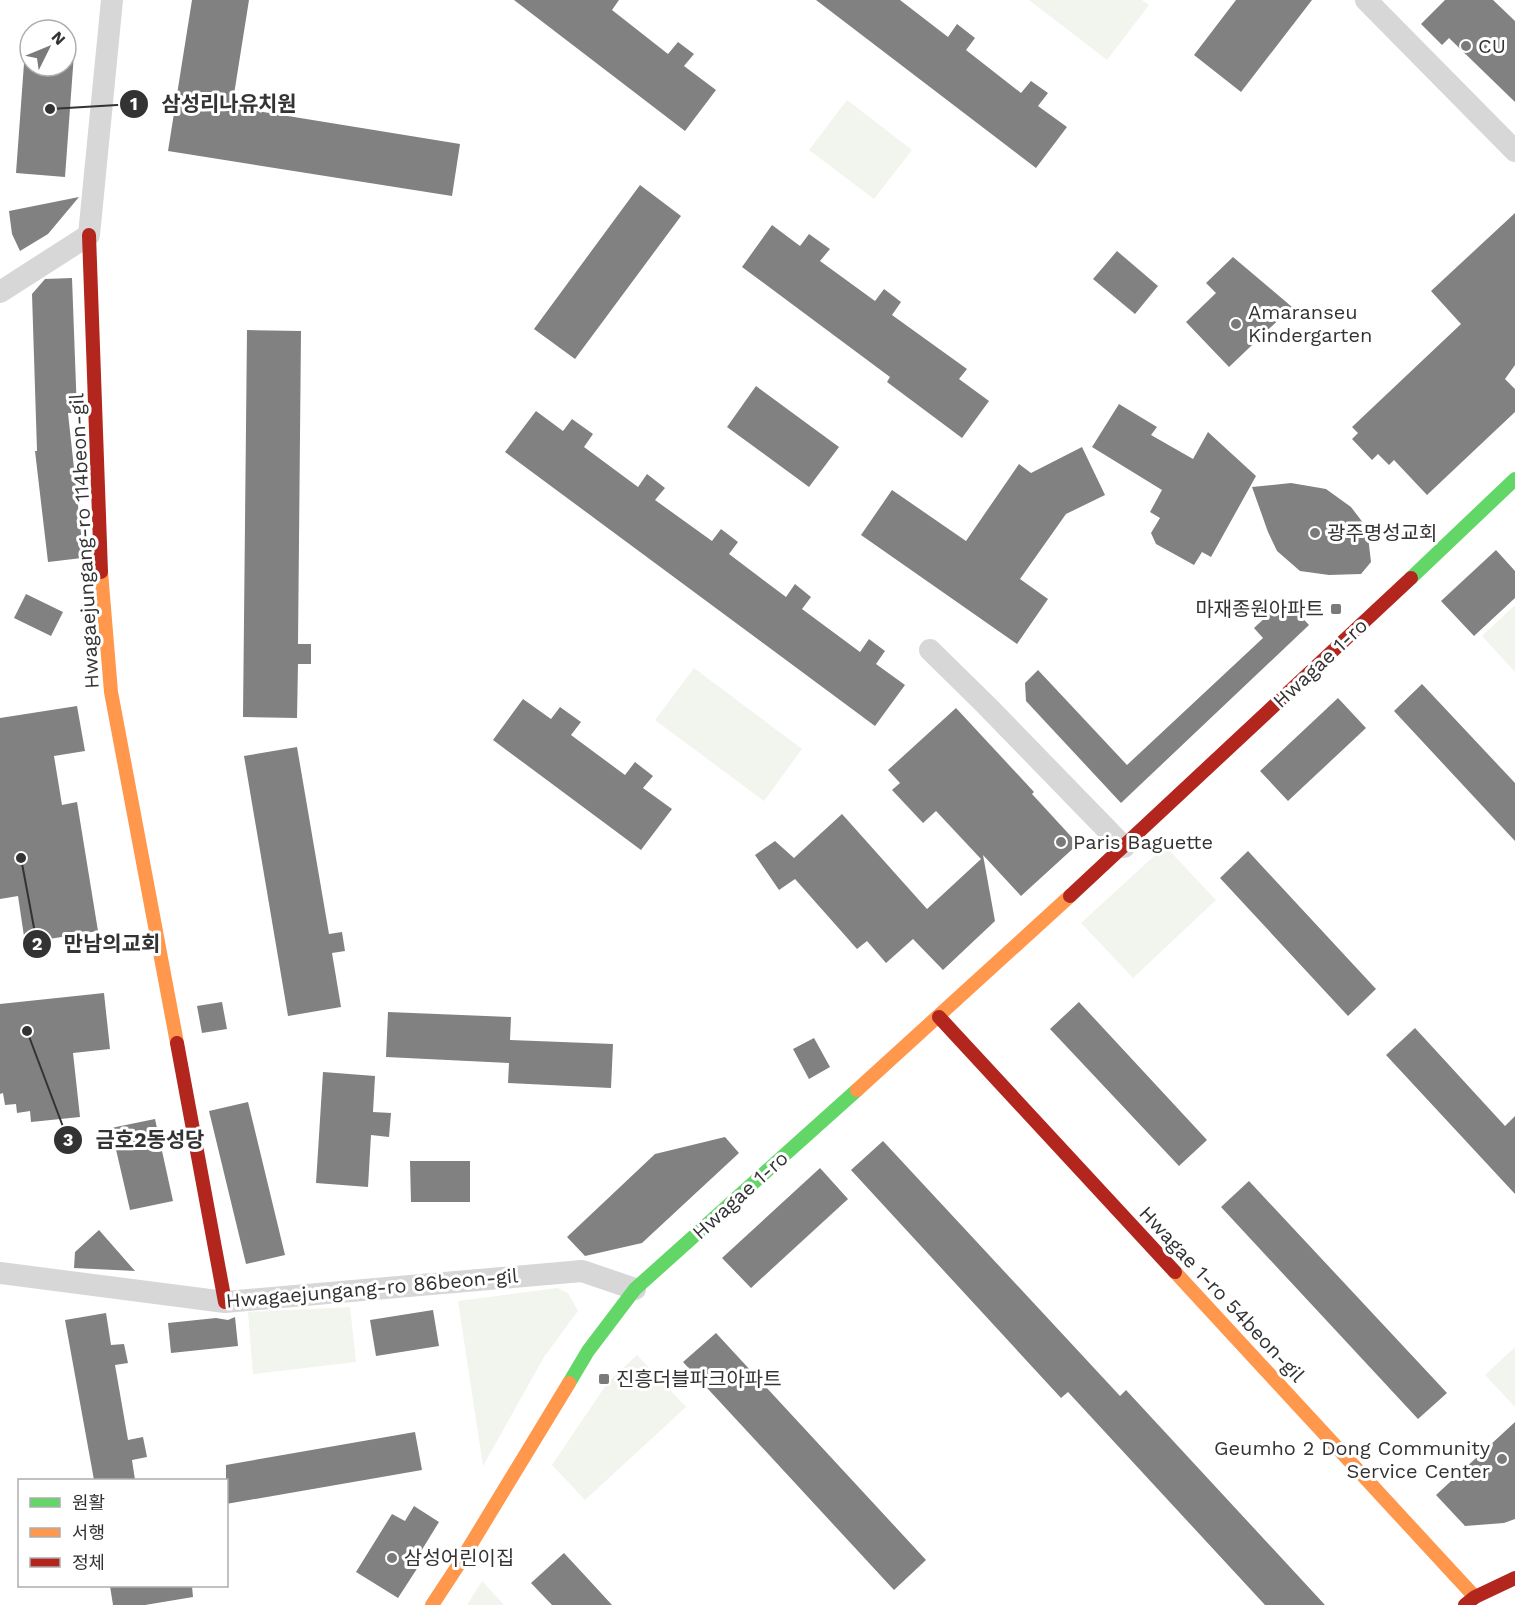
<svg xmlns="http://www.w3.org/2000/svg" width="1515" height="1605" viewBox="0 0 1515 1605" font-family="'Work Sans','Noto Sans KR',sans-serif">
	<rect width="100%" height="100%" fill="#fff"/>
	<!-- green -->
	<path fill="#f1f5ed" d="M1029,0H1142L1149,5L1107,60Z
		M847,100L912,150L874,199L809,150Z
		M1515,605V672L1482,636Z
		M694,668L802,749L764,801L655,720Z
		M1165,846L1216,900L1133,978L1081,923Z
		M557,1288L568,1293L578,1311L544,1357L483,1466L458,1301Z
		M350,1307L356,1362L253,1374L248,1312Z
		M1515,1347V1407L1485,1375Z
		M637,1355L686,1407L585,1500L552,1465L608,1382Z
		M482,1581L504,1605H467Z"/>
	<!-- building -->
	<path fill="#818181" d="M192,0H249L232,107L460,144L452,196L168,151Z
		M514,0H619L612,10L668,54L678,42L694,54L684,66L716,90L685,131Z
		M816,0H900L948,37L957,24L975,38L966,50L1021,93L1031,81L1048,93L1038,106L1067,127L1036,168Z
		M1236,0H1312L1241,92L1194,55Z
		M1445,0H1493L1515,21V102L1449,38L1442,45L1421,24Z
		M26,36H30V66H66V39L75,40L65,177L16,173Z
		M640,185L681,216L575,359L534,329Z
		M79,197L48,234L20,251L12,234L9,211Z
		M1515,213V365L1505,379L1515,389V412L1427,495L1394,460L1389,465L1378,454L1372,460L1352,439L1358,433L1352,427L1461,324L1431,291Z
		M772,225L800,246L809,234L830,249L820,261L875,301L884,289L901,302L892,315L967,369L959,379L989,401L962,438L887,382L890,377L742,267Z
		M1117,251L1158,286L1135,314L1093,279Z
		M1233,257L1292,307L1229,367L1186,322L1216,293L1206,283Z
		M72,278L77,413H68L81,533L82,558L48,562L35,451H37L32,294L45,279Z
		M247,330L301,331L298,644H311V664H298L297,718L243,717Z
		M756,386L839,447L809,487L727,427Z
		M1119,404L1157,427L1151,435L1193,459L1208,432L1256,476L1211,557L1202,552L1194,565L1156,544L1151,533L1160,518L1150,512L1162,490L1092,447Z
		M536,411L563,431L572,419L593,434L584,447L638,487L647,474L665,488L655,500L712,541L721,529L738,542L729,554L786,597L795,584L811,597L802,609L860,652L869,639L885,651L876,664L905,685L875,726L505,452Z
		M1082,447L1105,495L1066,514L1020,579L1048,599L1017,644L861,535L892,490L966,541L1019,464L1031,473Z
		M1291,483L1326,489L1351,507L1367,528L1371,562L1361,574L1329,575L1300,571L1277,551L1268,532L1252,487Z
		M1496,550L1515,571V598L1474,636L1441,601Z
		M26,594L63,612L51,636L14,618Z
		M1285,599L1309,625L1121,803L1026,701L1025,683L1038,670L1127,765L1263,638L1254,628Z
		M1422,684L1515,783V841L1394,711Z
		M1338,698L1366,728L1288,801L1260,771Z
		M523,699L551,719L560,707L581,722L571,735L625,775L635,762L653,776L643,788L672,809L641,850L493,740Z
		M77,706L85,751L54,756L62,805L77,802L98,931L25,943L18,896L0,899V718Z
		M956,708L1034,792L1032,794L1078,844L1021,896L983,855L995,921L943,970L913,939L886,963L867,941L857,949L795,879L779,890L755,855L775,841L794,858L842,814L927,909L981,859L936,811L923,823L892,790L900,783L888,770Z
		M297,747L329,934L342,932L345,951L332,953L341,1007L288,1016L244,756Z
		M1248,851L1376,989L1348,1016L1220,878Z
		M104,993L110,1049L73,1053L80,1117L31,1122L30,1111L17,1113L16,1104L5,1105L3,1093L0,1094V1004Z
		M222,1002L227,1029L202,1033L197,1006Z
		M1079,1002L1207,1140L1179,1166L1050,1029Z
		M388,1012L511,1017L510,1040L613,1044L611,1088L508,1083L509,1063L386,1057Z
		M1415,1028L1505,1126L1515,1116V1194L1386,1055Z
		M814,1038L830,1067L809,1079L793,1049Z
		M323,1072L375,1076L373,1112L391,1113L389,1137L371,1135L368,1187L316,1183Z
		M248,1102L285,1255L246,1264L209,1111Z
		M155,1119L173,1201L130,1210L111,1128Z
		M725,1137L739,1153L642,1243L585,1256L567,1237L655,1154Z
		M883,1141L1120,1396L1126,1390L1325,1605H1265L1068,1392L1061,1398L851,1170Z
		M410,1161H470V1202H411Z
		M820,1168L848,1199L751,1288L722,1258Z
		M1249,1181L1447,1393L1418,1419L1221,1207Z
		M99,1230L135,1271L74,1268L75,1252Z
		M433,1310L439,1346L376,1356L370,1320Z
		M106,1313L111,1345L124,1344L128,1363L115,1365L128,1440L143,1437L147,1457L132,1460L135,1480H94L65,1320Z
		M235,1317L238,1346L171,1353L168,1323L216,1318L228,1320Z
		M716,1333L926,1560L894,1590L683,1362Z
		M1515,1422V1519L1504,1523L1465,1526L1436,1495Z
		M415,1432L422,1470L226,1504V1465Z
		M414,1506L439,1522L415,1561L420,1564L398,1598L356,1572L392,1514L405,1521Z
		M564,1553L589,1580L612,1605H552L531,1583Z
		M110,1586H192L193,1597L145,1605H113Z"/>
	<g fill="none" stroke-linecap="round" stroke-linejoin="round">
		<!-- street -->
		<path stroke="#d7d7d7" stroke-width="22" d="M1366,0L1515,151
			M0,292L89,235L112,0
			M930,650L987,706L1124,847
			M0,1273L225,1302L582,1271L635,1289"/>
		<!-- fast -->
		<path stroke="#63d668" stroke-width="14" d="M1411,578L1515,479
			M569,1383L588,1351L635,1289L857,1090"/>
		<!-- slow -->
		<path stroke="#ff974d" stroke-width="14" d="M101,572L111,692L177,1043
			M857,1090L1070,896
			M1175,1272L1475,1597
			M432,1605L459,1564L569,1383"/>
		<!-- jam -->
		<path stroke="#b3261e" stroke-width="14" d="M89,235L101,572
			M1070,896L1411,578
			M939,1017L1175,1272
			M177,1043L225,1302
			M1465,1605L1475,1597L1515,1578"/>
	</g>
	<!-- markers -->
	<g fill="#7a7a7a" stroke="#fff" stroke-width="2">
		<circle cx="1466" cy="46" r="6"/>
		<circle cx="1236" cy="324" r="6"/>
		<circle cx="1315" cy="533" r="6"/>
		<rect x="1330" y="603" width="12" height="12" rx="3"/>
		<circle cx="1061" cy="842" r="6"/>
		<rect x="598" y="1373" width="12" height="12" rx="3"/>
		<circle cx="1502" cy="1459" r="6"/>
		<circle cx="392" cy="1558" r="6"/>
	</g>
	<g text-anchor="middle" dominant-baseline="central" stroke-width="6" stroke-linejoin="round" paint-order="stroke">
		<!-- poi labels -->
		<g font-size="20" fill="#333" stroke="#fff" text-anchor="start">
			<text x="1478" y="46">CU</text>
			<text x="1248" y="312">Amaranseu<tspan x="1248" dy="23">Kindergarten</tspan></text>
			<text x="1327" y="533">광주명성교회</text>
			<text x="1324" y="609" text-anchor="end">마재종원아파트</text>
			<text x="1073" y="842">Paris Baguette</text>
			<text x="616" y="1379">진흥더블파크아파트</text>
			<text x="1490" y="1448" text-anchor="end">Geumho 2 Dong Community<tspan x="1490" dy="23">Service Center</tspan></text>
			<text x="404" y="1558">삼성어린이집</text>
		</g>
		<!-- street labels -->
		<g font-size="20" fill="#333" stroke="#fff">
			<text transform="translate(84 541) rotate(-93)">Hwagaejungang-ro 114beon-gil</text>
			<text transform="translate(1320 663) rotate(-43)">Hwagae 1-ro</text>
			<text transform="translate(740 1195) rotate(-42)">Hwagae 1-ro</text>
			<text transform="translate(372 1288) rotate(-5)">Hwagaejungang-ro 86beon-gil</text>
			<text transform="translate(1222 1294) rotate(47)">Hwagae 1-ro 54beon-gil</text>
		</g>
	</g>
	<!-- callouts -->
	<path fill="none" stroke="#333" stroke-width="2" d="M50 109L134 104M21 858L37 944M27 1031L68 1140"/>
	<g fill="#333" stroke="#fff" stroke-width="2">
		<circle cx="50" cy="109" r="6"/>
		<circle cx="21" cy="858" r="6"/>
		<circle cx="27" cy="1031" r="6"/>
		<circle cx="134" cy="104" r="15"/>
		<circle cx="37" cy="944" r="15"/>
		<circle cx="68" cy="1140" r="15"/>
	</g>
	<g font-size="18" text-anchor="middle" font-weight="bold" fill="#fff">
		<text x="134" y="110">1</text>
		<text x="37" y="950">2</text>
		<text x="68" y="1146">3</text>
	</g>
	<g font-size="21" text-anchor="middle" font-weight="bold" fill="#333" stroke="#fff" stroke-width="6" stroke-linejoin="round" paint-order="stroke">
		<text x="229" y="111">삼성리나유치원</text>
		<text x="112" y="951">만남의교회</text>
		<text x="150" y="1147">금호2동성당</text>
	</g>
	<!-- legend -->
	<rect x="18" y="1479" width="210" height="108" fill="#ffffff" stroke="#adadad" stroke-width="1.5"/>
	<rect x="30" y="1498" width="30" height="9" fill="#63d668" stroke="#adadad" stroke-width="1.5"/>
	<text x="72" y="1509" font-size="18" fill="#333333">원활</text>
	<rect x="30" y="1528" width="30" height="9" fill="#ff974d" stroke="#adadad" stroke-width="1.5"/>
	<text x="72" y="1539" font-size="18" fill="#333333">서행</text>
	<rect x="30" y="1558" width="30" height="9" fill="#b3261e" stroke="#adadad" stroke-width="1.5"/>
	<text x="72" y="1569" font-size="18" fill="#333333">정체</text>
	<!-- north arrow -->
	<g transform="translate(48 48) rotate(47)"><circle r="28" fill="#ffffff" stroke="#adadad" stroke-width="1.5"/>
	<path d="M0-4.5L10 22L0 15L-10 22Z" fill="#7a7a7a"/>
	<text y="-9" font-size="16" font-weight="bold" text-anchor="middle" fill="#333333">N</text>
	</g>
</svg>
